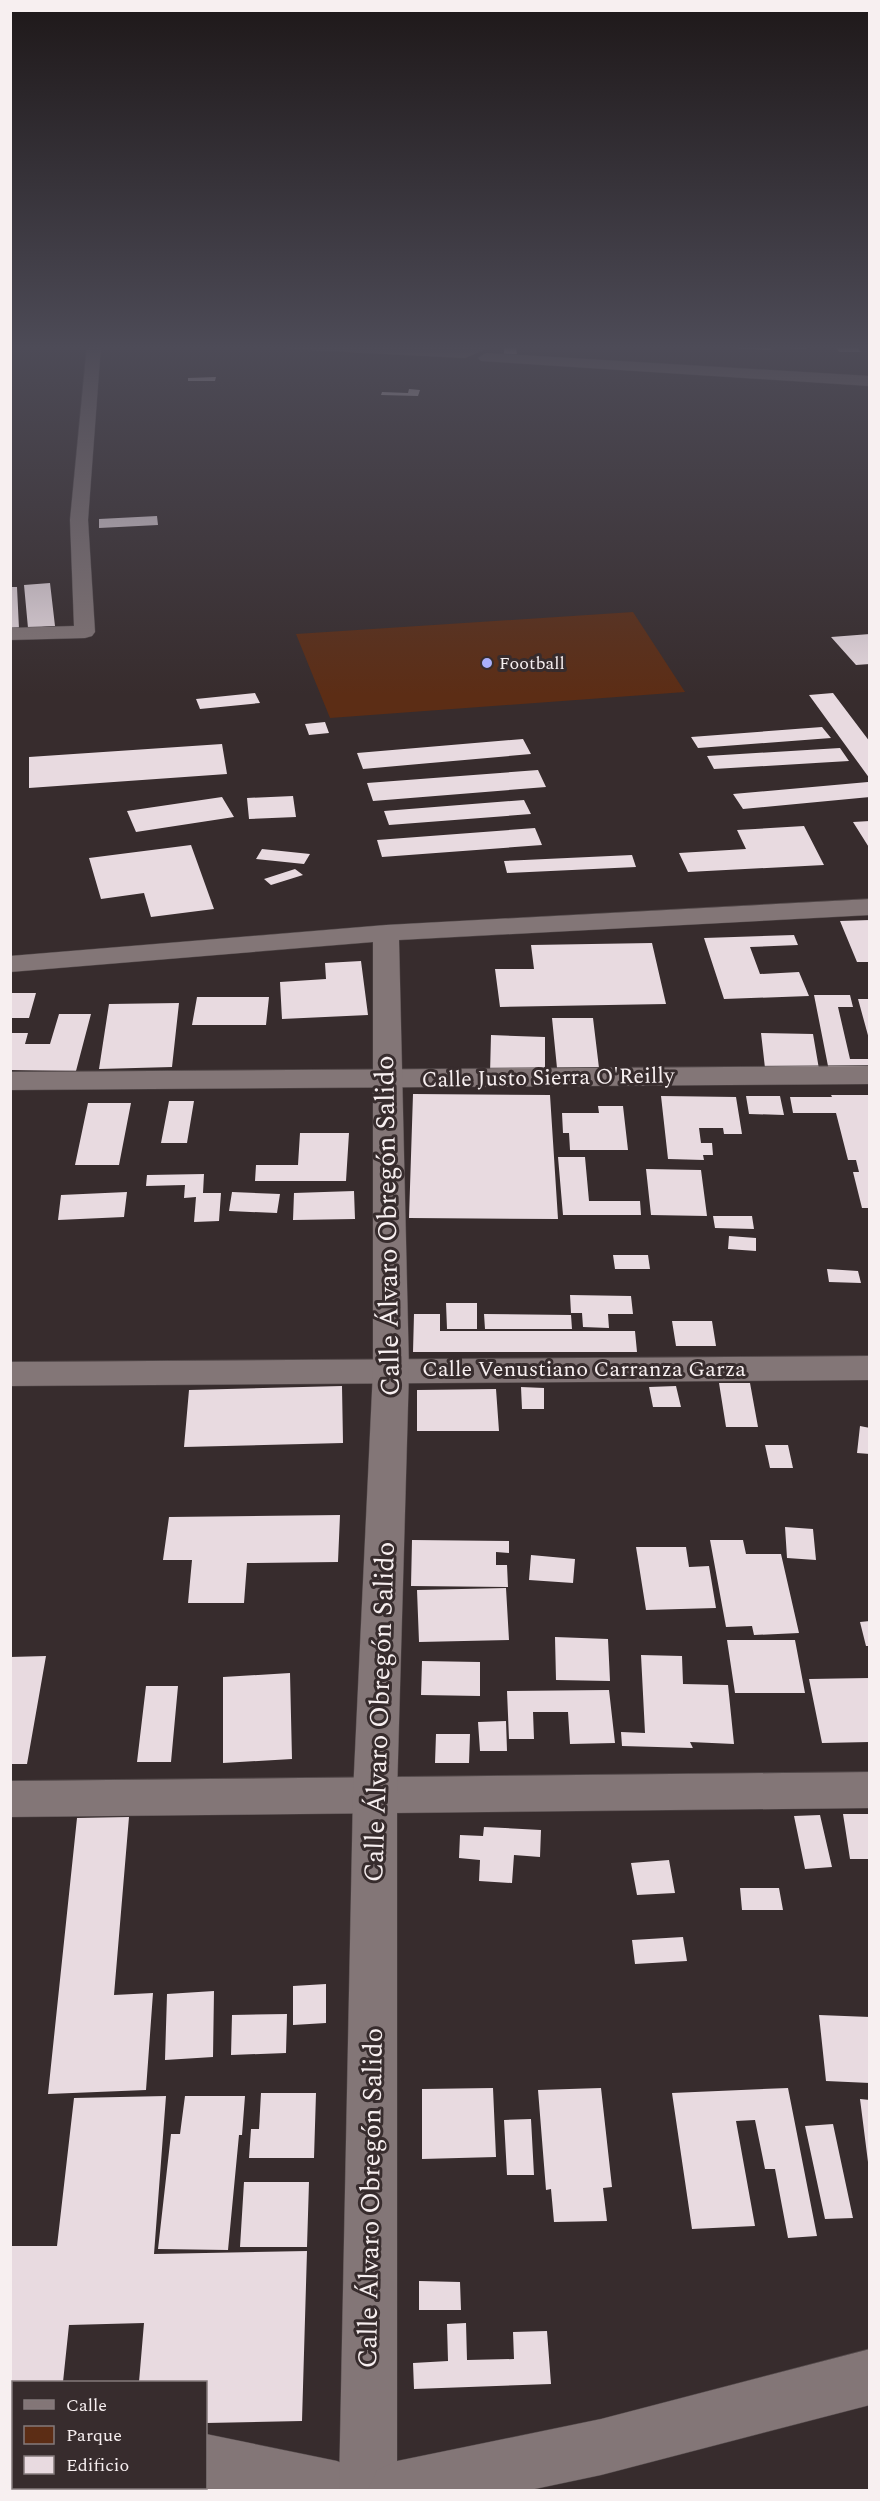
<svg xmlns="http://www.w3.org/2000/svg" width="880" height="2501" viewBox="0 0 880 2501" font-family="Spectral,serif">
	<rect width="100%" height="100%" fill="#372c2d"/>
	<!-- green -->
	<path fill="#5c2d15" d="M633,612L685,692L330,718L296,634Z"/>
	<!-- building -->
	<path fill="#e8dae0" d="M504,345H516L517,354H504Z
		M736,345L770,346L772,350L738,349Z
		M780,345H807V349L780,348Z
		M834,345H856L861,352H839Z
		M216,377L215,381H188V378Z
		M409,389L420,390L418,396L381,395L382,392L408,393Z
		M157,516L158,525L99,528V519Z
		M50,583L55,626L28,628L24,585Z
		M10,587H17L19,629L10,630Z
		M870,634V664L856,665L831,637Z
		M255,693L260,703L200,709L196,699Z
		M833,693L870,742V779L809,695Z
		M325,722L329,733L309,735L305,724Z
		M822,727L831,738L698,748L691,737Z
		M523,739L531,754L363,769L357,753Z
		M222,744L227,774L29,788V757Z
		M840,748L849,761L714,769L707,756Z
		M538,770L546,787L373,801L367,783Z
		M868,782L870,797L743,809L733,794Z
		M293,796L296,817L249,819L247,798Z
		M222,797L234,817L136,832L127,811Z
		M524,800L531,814L389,825L384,811Z
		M870,821V849L853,822Z
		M804,826L824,865L688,872L679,853L746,849L737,830Z
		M535,828L542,845L382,857L377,840Z
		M191,845L214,909L151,917L144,893L101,899L89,858Z
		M262,849L310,854L304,864L256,859Z
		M632,855L636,867L507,873L504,861Z
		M295,869L303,875L271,885L264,879Z
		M870,920V962H857L840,921Z
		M794,935L798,945L750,947L760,974L799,972L809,996L724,999L704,938Z
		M652,943L666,1004L500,1007L495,969H534L531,945Z
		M361,961L368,1015L282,1019L280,982L326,979L325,963Z
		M10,993H36L29,1018H10Z
		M814,995H850L853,1007H838L850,1059H868L870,1072L829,1071Z
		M197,997H269L266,1025H192Z
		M858,999H870V1039H869Z
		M179,1003L172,1067L99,1069L109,1004Z
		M59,1014H91L76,1071L10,1070V1033H28L25,1044H50Z
		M552,1018H593L599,1068H557Z
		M761,1033L813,1034L819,1069L765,1068Z
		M491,1035L545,1037V1075L490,1074Z
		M413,1094L550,1095L558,1219L409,1218Z
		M831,1095H870V1208H862L853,1172H859L856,1160H848L836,1113H793L790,1097H832Z
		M661,1096L736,1097L742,1134H724L723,1128H699L701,1143H712L713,1155H703L704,1160L668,1159Z
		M746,1096H780L784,1115L749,1114Z
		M169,1101H194L187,1143H161Z
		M88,1103H131L119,1165H75Z
		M598,1106H623L628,1150H570L569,1133H563L562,1113H599Z
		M300,1133H349L346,1181H255L256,1165H298Z
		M558,1157H585L589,1201H640L641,1215H563Z
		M646,1169L701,1170L707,1216L651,1215Z
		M204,1174L203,1193H221L219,1221L194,1222L196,1197L184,1198L185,1185L146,1186L147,1175Z
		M354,1191L355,1219L293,1220L294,1193Z
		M127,1192L124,1217L58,1220L61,1195Z
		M232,1192L280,1194L277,1213L229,1211Z
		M713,1216H752L754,1229L715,1228Z
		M729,1236L756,1238V1251L728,1249Z
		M613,1255H648L650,1269H615Z
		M827,1269L858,1271L861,1283L829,1282Z
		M570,1295L631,1296L633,1314H608L609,1328L583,1327L582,1313H571Z
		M446,1303H477V1329H447Z
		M414,1314H440V1331H635L637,1352H413Z
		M484,1314L571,1315L572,1329H485Z
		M672,1321H712L716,1346H676Z
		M719,1383H750L758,1427H726Z
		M342,1386L343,1443L184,1447L189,1390Z
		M676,1386L681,1407H653L649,1387Z
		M521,1387L544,1388V1409H522Z
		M496,1389L499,1431H417V1390Z
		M860,1426L870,1428V1454L857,1453Z
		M765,1445H788L793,1468H770Z
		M340,1515L338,1562L247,1563L244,1603H188L192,1560H163L169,1517Z
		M785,1527L813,1529L816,1560L787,1558Z
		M412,1540L509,1541V1553L496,1552V1565H507L508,1587L411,1586Z
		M710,1540H743L746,1554H781L799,1633L754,1635L752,1626L726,1627Z
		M636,1547H686L689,1567L709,1566L716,1608L646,1610Z
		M531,1555L575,1559L573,1583L529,1580Z
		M506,1588L509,1640L419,1642L417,1590Z
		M870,1621V1646H866L860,1622Z
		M555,1637L608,1639L610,1681L556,1680Z
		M727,1640H795L805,1693H735Z
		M641,1655L682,1656L683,1684L728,1685L734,1744L690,1742L693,1748L622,1746L621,1732L645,1733Z
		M46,1656L27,1764H10V1657Z
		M422,1661L480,1662V1696L421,1695Z
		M290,1673L292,1759L223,1763V1677Z
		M870,1678V1742L822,1743L809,1679Z
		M146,1686H178L171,1762H137Z
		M609,1690L615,1743L570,1744L568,1712H533L534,1739H509L507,1691Z
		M506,1721L507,1751H480L478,1722Z
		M436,1734H470L469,1763H435Z
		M843,1814H870V1859H850Z
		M820,1815L832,1867L805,1869L794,1816Z
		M129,1817L114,1995L153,1993L146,2090L48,2094L77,1818Z
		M484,1827L541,1830L540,1857L514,1855L512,1883L479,1881L480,1860L459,1858L460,1835L483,1836Z
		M669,1860L675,1893L637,1895L631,1863Z
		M740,1888H779L783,1910H742Z
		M683,1937L687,1961L635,1964L632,1940Z
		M326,1984V2023L293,2025V1986Z
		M214,1991L213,2057L165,2060L167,1994Z
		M287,2014L286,2053L231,2055L232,2015Z
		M819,2015L870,2017V2083L826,2081Z
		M493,2088L496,2157L422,2159V2089Z
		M601,2088L612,2187L603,2188L607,2221L554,2222L551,2189L546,2190L538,2090Z
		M788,2088L817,2236L788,2238L775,2169H765L755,2120L736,2121L755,2226L692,2229L672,2093Z
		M261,2093H316L314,2158H249L251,2129H259Z
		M166,2096L154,2254L307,2251L302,2421L206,2423V2382H139L144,2323L69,2325L63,2382H14V2415H10V2246H57L74,2098Z
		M185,2096H245L242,2135H239L228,2250L158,2249L171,2134H180Z
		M860,2099L870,2100V2162H868Z
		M531,2119L534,2175H507L504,2120Z
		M833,2124L853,2218L825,2219L805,2126Z
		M244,2182H309L307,2247H240Z
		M419,2281L460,2282L461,2310H419Z
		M466,2323L467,2360L514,2359L513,2332L547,2331L551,2384L414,2389L413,2363L448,2361L447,2324Z"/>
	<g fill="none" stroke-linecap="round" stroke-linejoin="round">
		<!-- minor casing -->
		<g stroke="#52494a" stroke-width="1">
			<path id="minor" d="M87,345H101L88,520L95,632L92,636L85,638L10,640V628L74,626L70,520Z
				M281,345H391L463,348L470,345H490L488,348L465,358L288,349Z
				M486,353L870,376V386L481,361L478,358Z
				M870,1066V1084L10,1090V1072Z
				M870,1356V1380L10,1386V1362Z
				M870,1772V1808L10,1817V1781Z
				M206,2434L337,2461L357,2470L366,2490H203L196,2488H206Z
				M10,2441H14V2488H35L34,2490H10Z"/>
		</g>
		<!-- tertiary casing -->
		<g stroke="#52494a" stroke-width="1">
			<path id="tertiary" d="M870,899V915L399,940L409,1370L397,1794V2490H339L353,1794L373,1370V942L10,972V956L386,925Z"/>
		</g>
		<!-- secondary casing -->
		<g stroke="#52494a" stroke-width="1">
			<path id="secondary" d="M870,2349V2405L601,2475L530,2490H368L377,2470L397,2461L601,2419Z"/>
		</g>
		<!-- minor -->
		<use href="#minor" fill="#837677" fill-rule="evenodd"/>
		<!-- tertiary -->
		<use href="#tertiary" fill="#837677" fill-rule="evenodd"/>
		<!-- secondary -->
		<use href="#secondary" fill="#837677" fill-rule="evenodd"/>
	</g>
	<!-- sky -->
	<linearGradient id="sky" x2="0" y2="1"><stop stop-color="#1e1819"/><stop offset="0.5" stop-color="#4d4b57"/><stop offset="1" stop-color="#4d4b57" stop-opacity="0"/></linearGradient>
	<rect width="880" height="695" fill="url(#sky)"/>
	<!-- markers -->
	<circle fill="#a9b0fc" stroke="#372c2d" stroke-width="2" cx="487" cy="663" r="6"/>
	<g text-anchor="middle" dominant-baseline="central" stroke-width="6" stroke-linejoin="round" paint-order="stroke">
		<!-- far-poi labels -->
		<g font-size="18" fill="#f7eff0" stroke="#372c2d" text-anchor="start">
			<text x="499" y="663">Football</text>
		</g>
		<!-- street labels -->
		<g font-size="22" fill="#f7eff0" stroke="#372c2d">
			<text transform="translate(548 1078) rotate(-1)">Calle Justo Sierra O'Reilly</text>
			<text x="584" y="1369">Calle Venustiano Carranza Garza</text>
		</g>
		<!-- near-street labels -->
		<g font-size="27" fill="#f7eff0" stroke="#372c2d">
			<text transform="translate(388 1226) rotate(-91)">Calle Álvaro Obregón Salido</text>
			<text transform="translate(380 1712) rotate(-88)">Calle Álvaro Obregón Salido</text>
			<text transform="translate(371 2198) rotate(-89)">Calle Álvaro Obregón Salido</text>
		</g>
	</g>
	<!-- border -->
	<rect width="880" height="2501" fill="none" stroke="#f7eff0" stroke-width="24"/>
	<!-- legend -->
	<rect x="12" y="2381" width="195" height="108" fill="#372c2d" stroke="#847a7b" stroke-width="1.5"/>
	<rect x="24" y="2400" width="30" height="9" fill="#837677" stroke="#847a7b" stroke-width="1.5"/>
	<text x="66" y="2411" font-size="18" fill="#f7eff0">Calle</text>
	<rect x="24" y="2426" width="30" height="18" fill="#5c2d15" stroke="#847a7b" stroke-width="1.5"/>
	<text x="66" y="2441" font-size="18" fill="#f7eff0">Parque</text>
	<rect x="24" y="2456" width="30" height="18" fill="#e8dae0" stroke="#847a7b" stroke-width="1.5"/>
	<text x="66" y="2471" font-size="18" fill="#f7eff0">Edificio</text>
</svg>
